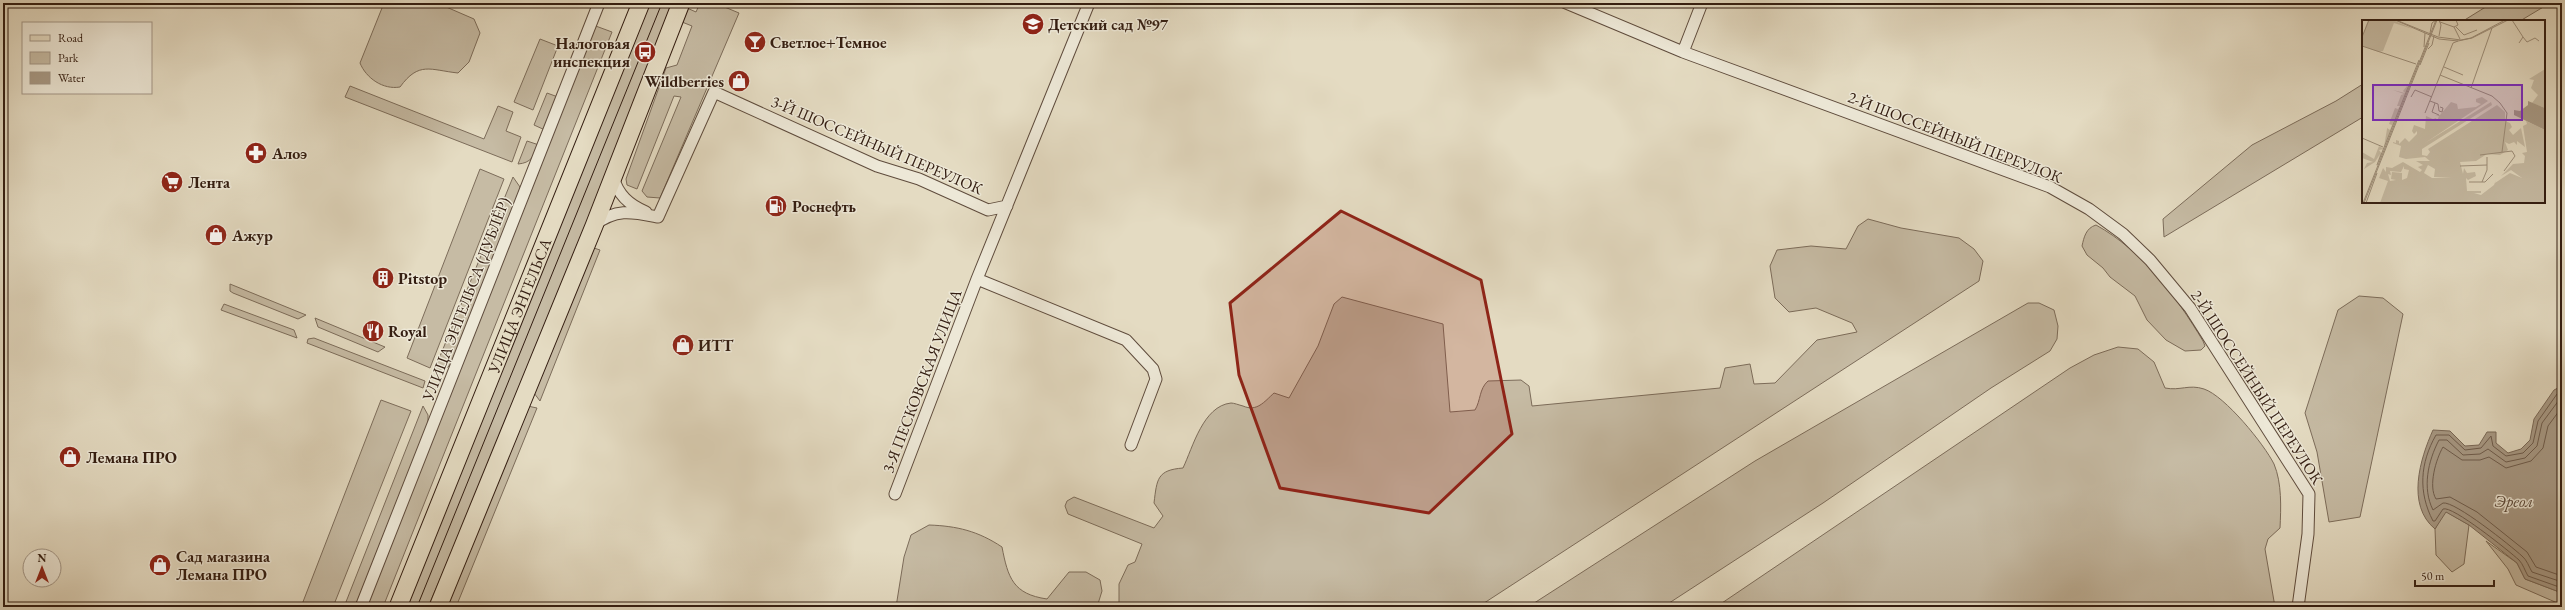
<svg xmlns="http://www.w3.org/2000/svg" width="2565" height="610" viewBox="0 0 2565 610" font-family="'EB Garamond',serif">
	<rect width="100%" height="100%" fill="#e4dbc2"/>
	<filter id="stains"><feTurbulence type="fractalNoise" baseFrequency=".005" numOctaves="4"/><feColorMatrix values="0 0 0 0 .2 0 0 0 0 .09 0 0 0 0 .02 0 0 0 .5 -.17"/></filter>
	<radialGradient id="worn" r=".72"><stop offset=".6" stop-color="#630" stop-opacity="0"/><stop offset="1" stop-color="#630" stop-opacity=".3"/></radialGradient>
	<!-- green -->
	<path fill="#c6bba4" stroke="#7c6c5a" d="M384,3H437L474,19L480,33L469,62L458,73C430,70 419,61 400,87C383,90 366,78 360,63Z
		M645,3H676L520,393L428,607H404Z
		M700,3H715L739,13L660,198L647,197L642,191L681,97L674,96L637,189L627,185L626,179L666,68L677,65L692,26L682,22L687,8L696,12Z
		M2492,3H2550L2520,21H2463Z
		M593,25L612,32L383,607H363Z
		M540,39L558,46L533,110L514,102Z
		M2363,84V117L2164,237L2163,219L2252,145L2336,101Z
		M350,86L484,139L498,106L513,112L506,131L521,137L512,162L345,97Z
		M547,93L558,97L545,130L534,125Z
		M527,141L539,145C534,156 531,163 518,164Z
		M480,169L504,179L430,368L407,358Z
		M513,177L520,187L521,193L453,361L448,367L434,371Z
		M1868,219L1901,228L1959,238L1974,249L1983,261L1979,281L1478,607H1119V584L1128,565L1135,562L1142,544L1068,514L1065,506L1067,501L1074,497L1154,528L1163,516L1154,503C1157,479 1157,470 1183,468C1193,447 1203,406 1231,403C1234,403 1239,405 1243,406C1257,412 1264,402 1274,393L1289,398L1318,346L1334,304L1342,297L1443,324L1450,412L1475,410C1481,400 1479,389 1488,381L1521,380L1529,386L1532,406L1720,388L1725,368L1750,364L1754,384L1775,383L1817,340L1857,332L1852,323L1816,308L1789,312L1775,298L1770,266L1777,250L1811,246L1846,249L1858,226Z
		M2096,225C2143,251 2176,296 2203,341L2205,346L2201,350L2185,351L2166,340L2147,320L2135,296L2110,277L2103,268L2087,255L2082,246C2084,237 2086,228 2096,225Z
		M588,246L600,250L540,401L531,389Z
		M230,284L306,315L298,319L233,293L230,291Z
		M2359,296L2383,298L2403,314L2360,517L2329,522L2317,452L2305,413L2338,310Z
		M2028,303H2039L2054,310L2058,326L2057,339L2050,351L1991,388L1823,503L1663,607H1528L1755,461Z
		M224,304L294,330L297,338L221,310Z
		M315,318L385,347L378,352L318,327Z
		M314,338L425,381L423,388L307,343L308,339Z
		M2118,347L2138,349L2154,362L2165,388C2180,391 2189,384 2204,389C2225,396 2264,444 2274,464C2282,483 2281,508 2280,528L2268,539L2265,549L2275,607H1716L2070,368L2094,355Z
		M381,400L411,411L333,607H301Z
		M523,405L537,408L456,607H443Z
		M423,406L428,415V423L355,607H344Z
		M2445,511L2469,525L2464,564L2452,572L2436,555L2435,529Z
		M929,525C957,526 978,531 1002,547C1008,578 1013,594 1047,599L1069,572H1086L1100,580L1102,591L1097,607H896L904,557L911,535Z
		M2486,541L2517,563L2525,579L2562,593V605L2516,585L2508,569Z"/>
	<!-- water -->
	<path fill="#a89a86" stroke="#796857" d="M2562,386V593L2525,579L2517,563L2469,525L2446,512L2435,529C2406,505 2420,459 2433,430L2450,431L2465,446L2479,445L2487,432H2496V443L2508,453L2521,449L2530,440L2534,419L2554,390Z"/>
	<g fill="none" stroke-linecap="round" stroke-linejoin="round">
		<!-- shore -->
		<path stroke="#6e5c4c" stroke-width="1" d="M2562,391L2557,394L2538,421L2533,443L2523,453L2506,456L2493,446L2491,436L2481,448L2465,450L2449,435H2436C2420,463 2418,492 2433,521H2435L2443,509C2452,505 2509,551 2519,560C2523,564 2525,571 2528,576L2562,588
			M2562,396L2542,423L2537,446L2525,458L2506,462L2488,449L2480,454L2463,455L2447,440H2439C2428,461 2422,488 2433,510L2443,503C2455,501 2511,546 2522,556C2527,560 2529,567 2532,572L2562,582
			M2562,407L2548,426L2543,448L2531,461L2506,468L2489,457L2480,460H2462L2443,447C2436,459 2428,486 2436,499L2450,497L2477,512L2527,552L2536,567L2562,576"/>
		<!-- street casing -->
		<g stroke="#5f4c3d" stroke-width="13">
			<path id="street" d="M1566,3L1683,52L2050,187L2089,209L2123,234L2150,260L2190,308L2309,494L2308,534L2298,607
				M1683,52L1702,3
				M613,177C618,195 629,205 646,212
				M658,217L714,92L877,166L919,179L988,210L1007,206
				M594,225C617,208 632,212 658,217
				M977,279L1126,340L1153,369L1156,379L1131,445
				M895,494L977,279L1089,3
				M361,607L599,3"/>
		</g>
		<!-- primary casing -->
		<g stroke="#331d11" stroke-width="19">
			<g id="primary">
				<path id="s1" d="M398,607L641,3"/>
				<path d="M438,607L594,226L681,3"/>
			</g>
		</g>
		<!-- street -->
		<use href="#street" stroke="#ede8d7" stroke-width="11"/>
		<!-- primary -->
		<use href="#primary" stroke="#e4dbc2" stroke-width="17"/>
		<!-- tram -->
		<path stroke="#331d11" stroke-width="1" d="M417,607L662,3"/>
	</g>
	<!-- marked area -->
	<path fill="#8f2418" fill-opacity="0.2" stroke="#8f2418" stroke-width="3" stroke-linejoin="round" d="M1341,211L1481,280L1512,434L1429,513L1280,488L1239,375L1230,303Z"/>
	<!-- icons -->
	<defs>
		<g id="school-disc" transform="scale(1.15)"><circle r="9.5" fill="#8f2418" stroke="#ede8d7"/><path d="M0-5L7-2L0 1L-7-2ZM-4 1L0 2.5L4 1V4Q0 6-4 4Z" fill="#fff"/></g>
		<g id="bar-disc" transform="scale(1.15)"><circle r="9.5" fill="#8f2418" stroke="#ede8d7"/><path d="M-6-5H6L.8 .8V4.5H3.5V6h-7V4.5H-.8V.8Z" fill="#fff"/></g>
		<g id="bus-disc" transform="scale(1.15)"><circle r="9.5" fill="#8f2418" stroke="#ede8d7"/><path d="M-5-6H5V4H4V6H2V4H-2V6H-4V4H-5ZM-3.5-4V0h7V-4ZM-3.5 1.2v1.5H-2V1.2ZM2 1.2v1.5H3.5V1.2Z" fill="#fff"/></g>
		<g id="shop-disc" transform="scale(1.15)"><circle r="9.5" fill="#8f2418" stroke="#ede8d7"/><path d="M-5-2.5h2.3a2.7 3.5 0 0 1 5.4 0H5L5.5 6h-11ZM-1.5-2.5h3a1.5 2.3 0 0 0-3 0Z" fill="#fff"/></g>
		<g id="pharmacy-disc" transform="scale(1.15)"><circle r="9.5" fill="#8f2418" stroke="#ede8d7"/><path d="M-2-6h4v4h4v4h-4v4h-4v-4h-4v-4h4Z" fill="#fff"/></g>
		<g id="supermarket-disc" transform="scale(1.15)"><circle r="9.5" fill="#8f2418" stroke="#ede8d7"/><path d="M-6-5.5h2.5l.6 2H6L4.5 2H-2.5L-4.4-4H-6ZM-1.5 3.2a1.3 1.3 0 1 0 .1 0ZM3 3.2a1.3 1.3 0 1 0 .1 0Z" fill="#fff"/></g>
		<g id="fuel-disc" transform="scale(1.15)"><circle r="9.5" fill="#8f2418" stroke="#ede8d7"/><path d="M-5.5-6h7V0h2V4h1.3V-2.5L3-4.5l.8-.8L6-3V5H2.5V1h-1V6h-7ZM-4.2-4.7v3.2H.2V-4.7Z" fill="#fff"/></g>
		<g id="building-disc" transform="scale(1.15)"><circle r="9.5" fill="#8f2418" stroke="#ede8d7"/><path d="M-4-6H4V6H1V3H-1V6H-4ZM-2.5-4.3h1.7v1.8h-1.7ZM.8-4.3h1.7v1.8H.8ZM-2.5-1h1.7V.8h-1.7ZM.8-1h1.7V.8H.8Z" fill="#fff"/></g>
		<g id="restaurant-disc" transform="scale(1.15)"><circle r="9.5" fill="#8f2418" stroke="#ede8d7"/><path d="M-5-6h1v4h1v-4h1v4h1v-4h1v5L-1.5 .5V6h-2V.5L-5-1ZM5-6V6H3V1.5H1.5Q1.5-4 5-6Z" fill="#fff"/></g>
	</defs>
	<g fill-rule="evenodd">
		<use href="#school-disc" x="1033" y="24"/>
		<use href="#bar-disc" x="755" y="42"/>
		<use href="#bus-disc" x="645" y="52"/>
		<use href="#shop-disc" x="739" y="81"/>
		<use href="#pharmacy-disc" x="256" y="153"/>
		<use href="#supermarket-disc" x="172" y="182"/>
		<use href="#fuel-disc" x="776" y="206"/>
		<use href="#shop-disc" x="216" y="235"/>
		<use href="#building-disc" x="383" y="278"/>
		<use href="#restaurant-disc" x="373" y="331"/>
		<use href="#shop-disc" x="683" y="345"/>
		<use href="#shop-disc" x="70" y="457"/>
		<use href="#shop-disc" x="160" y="565"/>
	</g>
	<g text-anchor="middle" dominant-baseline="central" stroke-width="3" stroke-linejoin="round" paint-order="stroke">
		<!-- poi labels -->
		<g font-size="16" font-weight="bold" fill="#331d11" stroke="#ede8d7" text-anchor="start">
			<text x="1048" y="24">Детский сад №97</text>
			<text x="770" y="42">Светлое+Темное</text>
			<text x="630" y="43" text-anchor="end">Налоговая<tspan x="630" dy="18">инспекция</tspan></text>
			<text x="724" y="81" text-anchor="end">Wildberries</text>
			<text x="272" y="153">Алоэ</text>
			<text x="188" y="182">Лента</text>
			<text x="792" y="206">Роснефть</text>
			<text x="232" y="235">Ажур</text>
			<text x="398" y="278">Pitstop</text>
			<text x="388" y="331">Royal</text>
			<text x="698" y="345">ИТТ</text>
			<text x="86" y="457">Лемана ПРО</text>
			<text x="176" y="556">Сад магазина<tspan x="176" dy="18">Лемана ПРО</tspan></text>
		</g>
		<!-- street labels -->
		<g font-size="16" fill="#331d11" stroke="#ede8d7">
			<text transform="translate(1955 137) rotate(21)">2-Й ШОССЕЙНЫЙ ПЕРЕУЛОК</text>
			<text transform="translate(877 145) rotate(23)">3-Й ШОССЕЙНЫЙ ПЕРЕУЛОК</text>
			<text transform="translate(466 299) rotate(-69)">УЛИЦА ЭНГЕЛЬСА (ДУБЛЁР)</text>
			<text stroke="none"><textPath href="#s1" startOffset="325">УЛИЦА ЭНГЕЛЬСА</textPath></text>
			<text transform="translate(922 381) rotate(-69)">3-Я ПЕСКОВСКАЯ УЛИЦА</text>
			<text transform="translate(2257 387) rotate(57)">2-Й ШОССЕЙНЫЙ ПЕРЕУЛОК</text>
		</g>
		<!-- water labels -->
		<g font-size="17" font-style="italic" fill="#5c493a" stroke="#ede8d7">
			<text x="2514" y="501">Эреол</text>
		</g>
	</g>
	<!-- overview -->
	<g transform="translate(2362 20)">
		<rect width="183" height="183" fill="#e4dbc2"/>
		<path d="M6,0H31L51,9L32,3L21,31L17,32L0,26V17ZM183,49V88L170,83L176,75L169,68L172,60L167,59ZM45,66L47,67L22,127L25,109V108L28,110L30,105L27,104L33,88L36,89L38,86H35L39,75L42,74L31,70L43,73L41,71ZM120,77L126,81L63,123L129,82L130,85L60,129V135L65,136L68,132L66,129L135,85L143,92V101L148,103L150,107L147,110L151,115L159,108L163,127L155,121V125L152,122L147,124L143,122L146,130L138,135L125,134L114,141L98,142L101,154L102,148L105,153L113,152L114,156L106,160L104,158L105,171H119V173H112L119,175L132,165L134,160L133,163L148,153L160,158L149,150L139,156L151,144L162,143L163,136L160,133L165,132L161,106L165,104L164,101L183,110V183H18L26,161L17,158L21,148L24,152V147L30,148L41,142L58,152L60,150L56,147L61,145L54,141H68L63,137L44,139L37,137L39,126L31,123V122L34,123V120L37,121V124L43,118L47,122L55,114V111L52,114L50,111L52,105L63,109L64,96L71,99L74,98L75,101L77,96L73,95H78L89,82L95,84L96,89L114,87L119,84L114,82V79ZM66,145L73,149L72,157L90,158H70L62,153ZM42,146V149L47,150L45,158L40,160V153L30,152L29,159L34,160L28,161L26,154L29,155L28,151L39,152ZM17,126L22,129L17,130L20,134L14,147L18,134L13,142L2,149L5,143L11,142L0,138V132L12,139Z" fill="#c6bba4" fill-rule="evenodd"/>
		<path d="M166,81L183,88V110L152,95V90L158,91L166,85Z" fill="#a89a86"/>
		<path fill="none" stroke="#9d8f7b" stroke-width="1" d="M33,0L77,19L96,21L110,18L146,0M34,0L76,17L99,20L109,18L143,0M77,0L79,5L77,16M94,0L96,5L92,7L98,19M150,0L161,17L157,23M78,2L92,7M94,7L102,15L115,10M68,13L70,3L74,0M0,17L7,0M161,17L165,22L173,18L177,21M0,26L54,44M62,27L63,13M66,29L70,25L72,16M58,45L67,23M82,47L101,55M78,55L130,76L138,83L145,93L140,132M109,68L130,8M49,77L53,70L70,77M68,81L76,84L77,91L80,92L81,88L78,87M73,83L70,92L77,95M63,93L91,23L96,21M0,118L21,127M118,135L150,131L153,136L142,151M15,145L57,40M98,146L125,145M107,162H123L131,154M120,162L125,150V137M1,183L74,0M2,183L75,0M4,183L15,153"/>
		<path fill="#7b2cbf" fill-opacity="0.15" stroke="#7b2cbf" stroke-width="2" d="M11,65H160V100H11Z"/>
		<rect width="183" height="183" fill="none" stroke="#331d11" stroke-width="2"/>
	</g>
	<!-- margin -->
	<rect width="2565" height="610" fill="none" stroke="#e4dbc2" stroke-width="16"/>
	<rect x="4" y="4" width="2557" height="602" fill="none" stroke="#331d11" stroke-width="2"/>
	<rect x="8" y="8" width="2549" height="594" fill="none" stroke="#331d11"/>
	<!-- legend -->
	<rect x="22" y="22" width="130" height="72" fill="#ede8d7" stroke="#a39788"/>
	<rect x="30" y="35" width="20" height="6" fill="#e4dbc2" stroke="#a39788"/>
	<text x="58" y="42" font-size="12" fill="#331d11">Road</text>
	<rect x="30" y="52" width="20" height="12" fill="#c6bba4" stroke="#a39788"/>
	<text x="58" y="62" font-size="12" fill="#331d11">Park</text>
	<rect x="30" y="72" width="20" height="12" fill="#a89a86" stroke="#a39788"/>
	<text x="58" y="82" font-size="12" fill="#331d11">Water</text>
	<!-- north arrow -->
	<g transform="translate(42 568)"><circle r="19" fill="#ede8d7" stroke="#a39788"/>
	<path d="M0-3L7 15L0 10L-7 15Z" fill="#8f2418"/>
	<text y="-6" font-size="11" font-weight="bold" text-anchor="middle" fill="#331d11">N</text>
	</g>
	<!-- scale -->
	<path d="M2415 580v6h79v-6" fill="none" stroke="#331d11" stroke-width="2"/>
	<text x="2421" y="580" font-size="12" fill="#331d11" stroke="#ede8d7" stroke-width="3" paint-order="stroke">50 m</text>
	<rect width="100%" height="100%" filter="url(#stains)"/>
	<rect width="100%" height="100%" fill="url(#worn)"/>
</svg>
